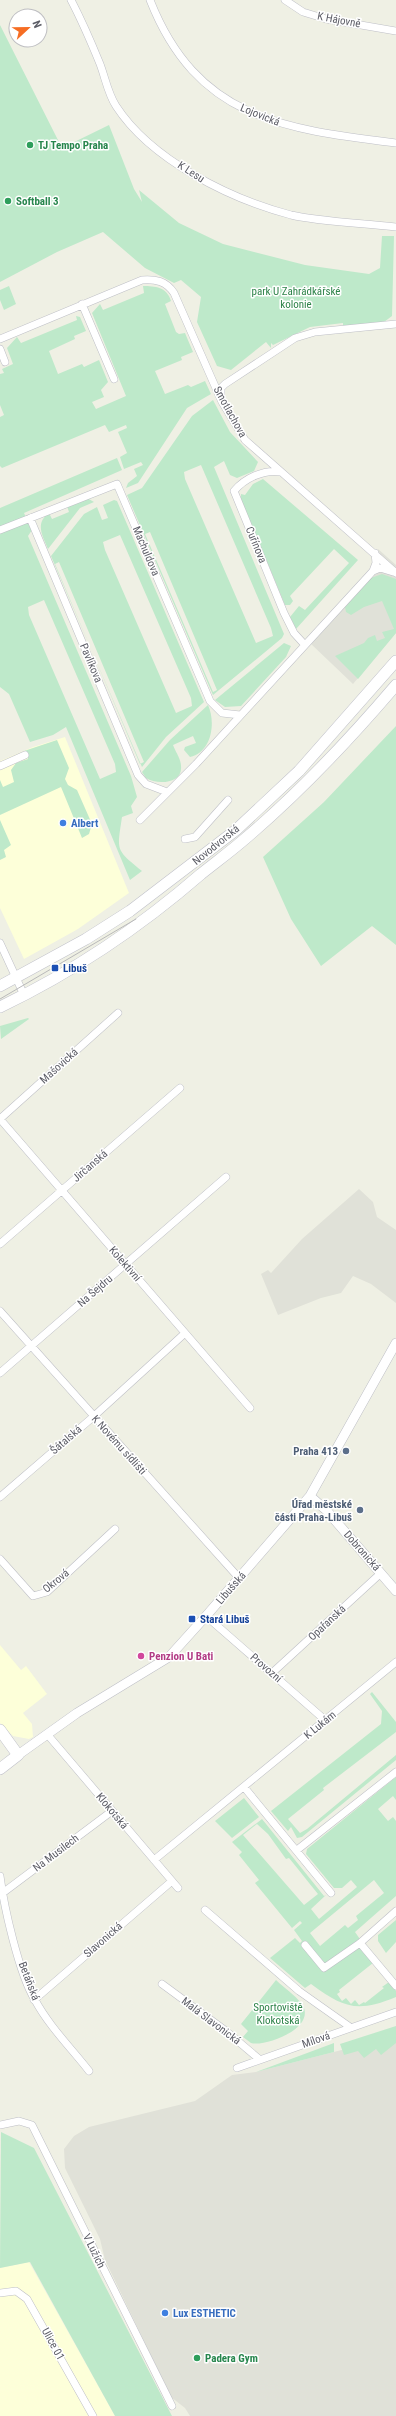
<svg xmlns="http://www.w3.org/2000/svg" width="396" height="2416" viewBox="0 0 396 2416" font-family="'Roboto Condensed',sans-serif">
	<rect width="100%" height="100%" fill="#eff0e4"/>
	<!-- commercial -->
	<path fill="#fdffd9" d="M65,737L129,893L78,929L24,959L0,908V761L33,747Z
		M0,1645L21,1670L26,1666L47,1694L23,1713L32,1724L33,1737L29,1739L13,1736L0,1723Z
		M29,2262L115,2416H0V2268Z"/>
	<!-- industrial -->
	<path fill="#e0e1d8" d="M378,549L396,565V633L353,684L310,643L379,571L381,563Z
		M359,1189L373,1202L377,1217L396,1230V1303L371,1284L353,1276L341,1293L321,1298L278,1315L261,1274L268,1270L271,1273L302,1239Z
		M396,2036V2416H190L185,2408L171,2397L105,2260L100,2239L65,2168L64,2149L74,2136L89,2127L195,2101L232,2075L256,2072Z"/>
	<!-- green -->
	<path fill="#bee9ca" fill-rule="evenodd" d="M0,25L62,148L109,125L134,189L142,202L139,190L179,223L223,244L305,265L369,274L380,268L382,236H394L392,316L384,322L343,326V323L310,327L273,345L271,343V348L266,342L231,370L217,366L197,322L201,297L181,280L174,283L145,268L103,232L57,252L0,282Z
		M9,286L16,304L4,310L0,300V290Z
		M143,286C155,286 167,287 171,301L165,304L176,332L179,334L185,333L193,352L181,357L182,360L155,371L165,394L188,385L191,387L205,381L211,394L187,408L138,483L126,488L128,483L137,476L134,469L143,465L141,462L124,469L120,457L127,453L118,432L127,428L126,425L109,432L105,425L2,468L0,466V417L4,415L0,405V374L4,373L2,369L13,364L7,348L17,337L21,343L77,320L76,316L80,317L86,331L74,336L75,339L49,351L58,374L82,364L84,367L99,360L108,382L101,390L104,397L92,402L96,409L126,396L92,313L100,304L103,310L144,293Z
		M213,400L230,432L258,462L254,471L237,478L230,475L224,461L214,467L284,634L282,638L213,695L127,495L142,488L192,416ZM201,465L271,628L273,636L256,643L185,479L184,472ZM150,532L217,690L213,692L145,534Z
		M117,458L122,470L24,513L32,530L28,536L131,776L137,797L131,806L133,813L122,817C117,851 115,849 142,871L130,880L66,727L53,735L30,742L9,694L0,687V508ZM44,600L115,764L116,772L100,779L29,615L28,607Z
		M263,479L358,560L296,629L290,617L299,606L305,610L349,563L334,549L290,596L293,601L290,605H285L241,499V494L245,495L253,484Z
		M87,498L94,502L80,508L48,549C42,535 35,523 49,513L52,519L69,512L67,506Z
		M114,500L117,501L204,702L166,737L142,767L51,556L84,514L97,507L102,520L108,518L103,505ZM120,535L191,698L192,706L176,713L105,550L103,542ZM59,562L144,762L140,764L55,564Z
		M382,574L396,579V633L358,679L335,656L364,643L368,638L375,635L377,641L385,638L382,632L394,629L382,601L364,607L351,615L346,612L345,607L371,578Z
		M284,643L291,646L286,657L241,706L225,707L215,700Z
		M208,705C216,722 212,752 190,757L184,750L185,747L196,743L193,736L173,745C175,751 181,759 181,766C183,784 157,785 146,778L142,772L170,740Z
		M396,726V945L372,926L321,966L291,919L263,857L324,802Z
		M57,740L69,768L65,779L68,785L77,790L92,824L89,834L82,838L61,787L0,815V780L3,787L14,782L11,770L16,763L28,759L24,751Z
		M0,820L11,845L4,850L6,857L0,860Z
		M28,1018L29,1019L1,1039L0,1026Z
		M372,1692L396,1722V1732L323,1788L324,1790L288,1819L300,1833L307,1829L396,1755V1760L302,1837L297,1838L291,1827L288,1831L271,1811L381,1724L382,1711L370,1694Z
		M396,1777V1800L393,1796L378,1809L388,1821L393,1817L396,1821V1896L355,1932L396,1991V1997C357,2013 344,2008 311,1984L305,1988L270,1958L295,1938L300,1943L302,1941L294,1930L302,1923L300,1921L292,1928L255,1883L259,1880L239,1855L242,1852L232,1842L262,1819L324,1896L326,1895L311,1909L319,1919L357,1887L351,1880L342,1888H334L306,1854L307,1849ZM257,1824L268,1834L286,1859L289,1858C299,1870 308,1882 318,1894L304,1905L243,1835ZM374,1880L384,1893L356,1916L358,1920L348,1928L345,1925L320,1946L310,1933ZM373,1963L389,1982L382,1987L384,1988L365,2003L364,2002L359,2005L355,2000L351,2004L346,1998L342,2001L337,1994L340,1992L339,1990Z
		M244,1798L259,1817L232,1838L215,1821Z
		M396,1920V1942L386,1953L378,1941V1935Z
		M276,1980C284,1988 301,1999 304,2008C312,2030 264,2047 251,2043L243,2037L248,2031L241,2024Z
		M396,2026V2043L381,2055L376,2049L364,2058L358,2051L344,2055L340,2044Z
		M334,2043V2052L256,2072Z
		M1,2132L34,2148L172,2416H115L30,2262L0,2268Z"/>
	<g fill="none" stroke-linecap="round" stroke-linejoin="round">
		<!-- minor casing -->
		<g stroke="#bebfc6" stroke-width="8">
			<path id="minor" d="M71,0C82,21 91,42 100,64C105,77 108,94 116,106C151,160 230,199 291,215C321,222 364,223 396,227
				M150,0C197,119 283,129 396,143
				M285,0L303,12L326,19L396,31
				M82,304L114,379
				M0,339L142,280C156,279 166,281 174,293L222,402L245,440L396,573
				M0,349L5,362
				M221,398V388L225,384L295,338L315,332L396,324
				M281,472C264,469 245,478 234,491L284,613L294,633L304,644
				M30,518L138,775L146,784L167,792
				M0,530L117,484L210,701L222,713L240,715
				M373,571L380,568L393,572
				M0,766L25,755
				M140,820L196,764L373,571L376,563L375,553
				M185,839L195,837L228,800
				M0,943L24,995
				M0,1119L250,1408
				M0,1119L118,1013
				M0,1244L180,1088
				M0,1311L239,1578
				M0,1373L226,1177
				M0,1497L93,1417L184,1334
				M0,1559L33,1596L47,1592L115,1529
				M206,1616L325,1720
				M272,1673L381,1573
				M47,1734L178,1888
				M244,1787L331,1893
				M297,1850L396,1772
				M154,1860L396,1662
				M0,1876C4,1907 19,1974 35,2000C49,2026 71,2048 89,2071
				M0,1895L112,1811
				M205,1910L299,1991L350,2027
				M360,1943L396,1986
				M305,1945L324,1968L360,1943L396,1911
				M162,1984L226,2031L259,2059
				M34,2000L172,1881
				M237,2068L396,2012
				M0,2125L19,2121L32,2125L172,2406
				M0,2293L16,2291L27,2299L93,2416"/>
		</g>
		<!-- tertiary casing -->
		<g stroke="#bebfc6" stroke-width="10">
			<path id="tertiary" d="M310,1496L327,1511L396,1591
				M18,1755L77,1713L169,1657L206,1616L310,1496L396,1343"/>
		</g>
		<!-- secondary casing -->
		<g stroke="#c0c1ca" stroke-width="12">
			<path id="secondary" d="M0,986L86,939L130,911L236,830L299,771L396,661
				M0,1007C73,972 140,927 201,874C216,862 231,851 246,838C300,792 350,739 396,685
				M0,1730L18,1755L0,1769"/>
		</g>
		<!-- minor -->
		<use href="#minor" stroke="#fff" stroke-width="7"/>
		<!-- tertiary -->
		<use href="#tertiary" stroke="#fff" stroke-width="9"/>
		<!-- secondary -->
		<use href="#secondary" stroke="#fff" stroke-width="11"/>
		<!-- tram -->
		<path stroke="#b9b9ba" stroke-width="1" d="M0,999L136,919"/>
	</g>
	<!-- markers -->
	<g fill="#2e9e5b" stroke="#fff" stroke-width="1.5">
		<circle cx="30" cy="145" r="4"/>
		<circle cx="8" cy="201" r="4"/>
		<circle cx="197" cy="2358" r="4"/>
	</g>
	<g fill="#3f7fe0" stroke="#fff" stroke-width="1.5">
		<circle cx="63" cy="823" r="4"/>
		<circle cx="165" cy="2313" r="4"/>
	</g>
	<g fill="#1a4fb4" stroke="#fff" stroke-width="1.5">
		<rect x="51" y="964" width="8" height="8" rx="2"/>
		<rect x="188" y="1615" width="8" height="8" rx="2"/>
	</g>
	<g fill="#5c6f8a" stroke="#fff" stroke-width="1.5">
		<circle cx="346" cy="1451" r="4"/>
		<circle cx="360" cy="1510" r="4"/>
	</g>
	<circle fill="#d1479c" stroke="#fff" stroke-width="1.5" cx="141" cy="1656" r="4"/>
	<g text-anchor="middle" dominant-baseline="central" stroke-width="3" stroke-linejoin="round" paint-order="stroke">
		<!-- street labels -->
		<g font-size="11" fill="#5c5d66" stroke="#fff">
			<text transform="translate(339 20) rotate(11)">K Hájovně</text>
			<text transform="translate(260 115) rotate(22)">Lojovická</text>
			<text transform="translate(191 172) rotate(33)">K Lesu</text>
			<text transform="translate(230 412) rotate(61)">Smotlachova</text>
			<text transform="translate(256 545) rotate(68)">Cuřínova</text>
			<text transform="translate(146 551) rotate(67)">Machuldova</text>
			<text transform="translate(91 663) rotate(67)">Pavlíkova</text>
			<text transform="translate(216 845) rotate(-39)">Novodvorská</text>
			<text transform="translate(59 1066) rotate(-42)">Mašovická</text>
			<text transform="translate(90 1166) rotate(-41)">Jirčanská</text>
			<text transform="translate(125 1264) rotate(49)">Kolektivní</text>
			<text transform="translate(95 1291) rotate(-41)">Na Šejdru</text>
			<text transform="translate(66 1440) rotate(-41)">Šátalská</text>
			<text transform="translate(119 1445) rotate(48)">K Novému sídlišti</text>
			<text transform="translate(362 1551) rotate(49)">Dobronická</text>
			<text transform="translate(56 1581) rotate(-39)">Okrová</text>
			<text transform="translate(231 1588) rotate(-49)">Libušská</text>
			<text transform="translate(327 1623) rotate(-43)">Opařanská</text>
			<text transform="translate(266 1668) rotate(41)">Provozní</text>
			<text transform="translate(320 1725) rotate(-39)">K Lukám</text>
			<text transform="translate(112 1811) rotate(50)">Klokotská</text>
			<text transform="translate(56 1853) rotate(-37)">Na Musilech</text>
			<text transform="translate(103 1940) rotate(-41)">Slavonická</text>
			<text transform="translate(29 1981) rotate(69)">Betáňská</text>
			<text transform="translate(211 2021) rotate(37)">Malá Slavonická</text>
			<text transform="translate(316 2040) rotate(-19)">Mílová</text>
			<text transform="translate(94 2251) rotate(64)">V Lužích</text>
			<text transform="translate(53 2344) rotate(61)">Ulice 01</text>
		</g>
		<!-- leisure labels -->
		<g font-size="11" font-weight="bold" fill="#27864d" stroke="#fff" text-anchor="start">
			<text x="38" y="145">TJ Tempo Praha</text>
			<text x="16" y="201">Softball 3</text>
			<text x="205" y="2358">Padera Gym</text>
		</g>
		<!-- park labels -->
		<g font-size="11" fill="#2e8349" stroke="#fff">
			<text x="296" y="291">park U Zahrádkářské<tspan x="296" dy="13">kolonie</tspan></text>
			<text x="278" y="2007">Sportoviště<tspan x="278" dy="13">Klokotská</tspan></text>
		</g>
		<!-- shop labels -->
		<g font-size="11" font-weight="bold" fill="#366cbe" stroke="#fff" text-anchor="start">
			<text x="71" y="823">Albert</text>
			<text x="173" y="2313">Lux ESTHETIC</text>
		</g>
		<!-- transit labels -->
		<g font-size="11" font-weight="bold" fill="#164399" stroke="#fff" text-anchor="start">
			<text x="63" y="968">Libuš</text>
			<text x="200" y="1619">Stará Libuš</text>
		</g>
		<!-- service labels -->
		<g font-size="11" font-weight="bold" fill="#4e5e75" stroke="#fff" text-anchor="end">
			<text x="338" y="1451">Praha 413</text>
			<text x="352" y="1504">Úřad městské<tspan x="352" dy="13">části Praha-Libuš</tspan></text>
		</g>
		<!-- hotel labels -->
		<g font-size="11" font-weight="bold" fill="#b23c85" stroke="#fff" text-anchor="start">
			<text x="149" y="1656">Penzion U Bati</text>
		</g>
	</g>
	<!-- north arrow -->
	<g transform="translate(28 28) rotate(68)"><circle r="19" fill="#ffffff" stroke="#bebec2"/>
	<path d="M0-3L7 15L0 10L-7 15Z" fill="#f66d23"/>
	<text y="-6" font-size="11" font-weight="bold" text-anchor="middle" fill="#5c5d66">N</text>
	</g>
</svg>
